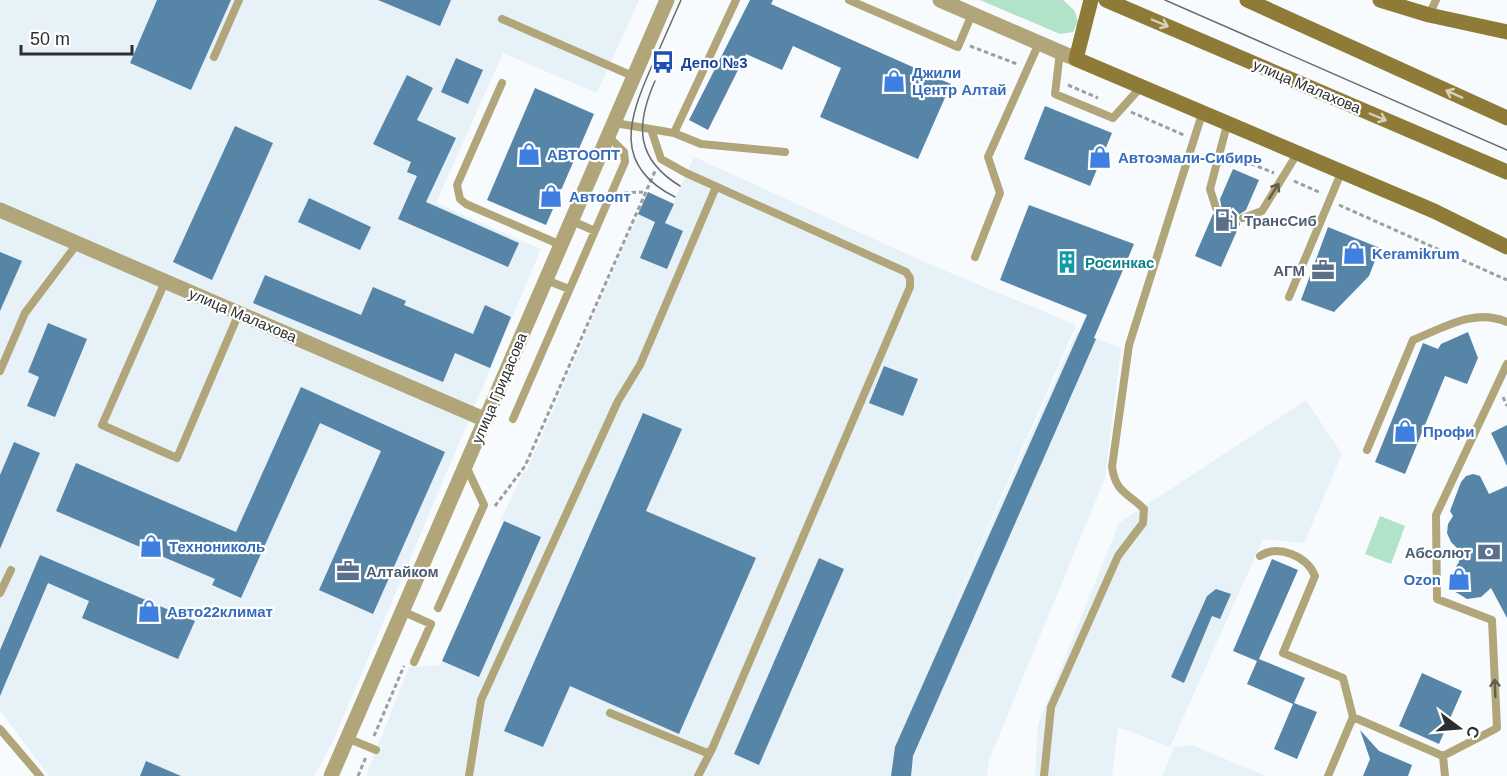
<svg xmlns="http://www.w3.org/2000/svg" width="1507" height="776" viewBox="0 0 1507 776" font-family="Arial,sans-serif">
	<rect width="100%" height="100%" fill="#f8fbfd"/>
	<!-- built -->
	<path fill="#e7f1f8" d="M0,0H639L597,93L503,53L436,203L541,249L333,741L314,776H49L0,710Z
		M694,157L929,264L1076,325L931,657L1077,331L1121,348L1105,478L989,760L987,776H366L409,667L440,665L504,521L501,520L522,474L527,470L648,192L673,203Z
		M1306,400L1342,454L1304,543L1263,539L1170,747L1118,727L1112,776H1035L1038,725L1119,523Z
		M1192,745L1266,776H1162L1174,747Z"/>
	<!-- green -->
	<path fill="#b0e3c8" d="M980,0H1063L1075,11L1078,22L1073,32L1060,34Z
		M1380,516L1405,526L1391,564L1365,554Z"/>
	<!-- building -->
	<path fill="#5785a8" d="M157,0H231L191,90L130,63Z
		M378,0H451L440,26Z
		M750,0H773L771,4L951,84L918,159L820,117L841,68L793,46L782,70L746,54L708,130L689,120Z
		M456,58L483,70L468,104L441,92Z
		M407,75L433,88L417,120L456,138L426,202L519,243L508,267L398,219L417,176L407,172L411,162L373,144Z
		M535,88L594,114L546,225L487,200Z
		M1045,106L1112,133L1090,186L1024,159Z
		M235,126L273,143L212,280L173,262Z
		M1233,169L1259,180L1246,210L1237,216L1240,224L1221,267L1195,256L1213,214H1218L1222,210L1220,199Z
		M648,192L674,204L665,223L683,231L667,269L640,258L655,222L638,214Z
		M309,198L371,227L360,250L298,222Z
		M1029,205L1134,244L1094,338L1096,339L913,756L911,776H891L895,747L1087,315L1000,280Z
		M1328,227L1380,248L1369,276L1334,312L1301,300Z
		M0,252L22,261L0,311Z
		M265,275L361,315L373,287L406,301L404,305L473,334L485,305L511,317L490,368L455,353L443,382L253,303Z
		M48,323L87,339L55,417L27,406L39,377L28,372Z
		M1468,332L1478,358L1467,384L1445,376L1405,474L1375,462L1423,343L1438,349L1441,344Z
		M884,366L918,379L903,416L869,403Z
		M301,387L445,452L373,614L319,590L381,451L320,423L241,598L212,585L215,579L56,511L76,463L236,532Z
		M643,413L682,429L646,511L756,558L679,734L570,686L543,747L504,731Z
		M1507,425V466L1491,433Z
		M14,442L40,453L0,549V475Z
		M1473,474L1480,476L1489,494L1507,486V618L1491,588L1481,597L1467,599L1454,591L1451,582L1452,573L1459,562V550L1451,542L1447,533L1448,524L1453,516L1450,511L1461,482L1466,476Z
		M504,521L541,537L479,677L442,661Z
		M40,555L195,621L178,659L82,618L89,601L48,583L0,696V650Z
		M819,558L844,569L759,765L734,754Z
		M1272,559L1298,570L1259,659L1305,678L1294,703L1317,712L1297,759L1274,749L1293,704L1247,684L1257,661L1233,651Z
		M1216,589L1231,594L1220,619L1212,616L1184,683L1171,677L1207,596Z
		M1422,673L1462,691L1439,744L1399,726Z
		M1360,730L1379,751L1412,765L1408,776H1363L1370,759Z
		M146,761L181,776H140Z"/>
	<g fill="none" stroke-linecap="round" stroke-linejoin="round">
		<!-- path -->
		<path stroke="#9c9e9f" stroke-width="3" stroke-dasharray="4.5 3" stroke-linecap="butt" d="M970,46L1017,64
			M1068,85L1098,98
			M1131,112L1186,136
			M1230,155L1274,173
			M1294,181L1321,193
			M624,193L643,192
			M1339,205L1507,280
			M1503,397L1507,406
			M495,506L525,466L656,169
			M374,736L404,666
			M358,776L366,757"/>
		<!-- service -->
		<path stroke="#b1a57a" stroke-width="8" d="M849,0L958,47L972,14
			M1429,15L1436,0
			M502,19L635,77
			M1060,52L1055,94L1113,118L1140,88
			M214,57L239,0
			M502,83L457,185L460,199L466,204L561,245
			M615,123L674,133L736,0
			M674,133L701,144L785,152
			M1216,208L1210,189L1227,125
			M1243,218L1262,211L1297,154
			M572,221L595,231
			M975,257L1000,193L988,157L1039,43
			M546,280L569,289
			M165,282L102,425L177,458L239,313
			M1289,297L1341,173
			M0,371L25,313L77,244
			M513,419L625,162L624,152L609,137
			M1367,450L1413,340C1445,327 1474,308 1507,322
			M1260,556C1278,544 1307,556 1315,576L1283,653L1343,678L1353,717
			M0,593L11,570
			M438,608L484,505L466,466
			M402,611L431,624L414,662
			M610,713L707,753L712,749L910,287V278L906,272L686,173L661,159L651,129
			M0,729L40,776
			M347,738L376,750
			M1443,756L1497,728L1492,620L1437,599L1436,515L1507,364
			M1443,756L1445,776
			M469,776L481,700L618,401L640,365L716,187
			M698,776L712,749
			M1044,776L1051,707L1118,556L1143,523L1144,509C1127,492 1116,493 1112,467L1129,345L1202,114
			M1328,776L1353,717L1443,756"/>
		<!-- minor -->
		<path stroke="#b1a57a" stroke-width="15" d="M940,0L1076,59
			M0,210L486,420
			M331,776L667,0"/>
		<!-- secondary -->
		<path stroke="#8d7b37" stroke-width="15" d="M1091,0L1076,59L1434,211L1507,247
			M1106,0L1507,172
			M1247,0L1507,118
			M1380,0L1429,15L1507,32"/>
		<!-- tram -->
		<path stroke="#6a6b6d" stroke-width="1.5" d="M1165,0L1507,150
			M655,81C635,126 636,159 680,186
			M675,197C613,166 628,120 651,68C661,45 671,23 681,0"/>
	</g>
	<!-- one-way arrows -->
	<defs><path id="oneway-shaft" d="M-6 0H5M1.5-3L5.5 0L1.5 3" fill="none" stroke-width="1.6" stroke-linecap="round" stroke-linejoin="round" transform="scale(1.5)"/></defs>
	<g stroke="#d7d1b9">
		<use href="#oneway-shaft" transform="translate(1160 23) rotate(23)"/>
		<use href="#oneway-shaft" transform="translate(1454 94) rotate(-156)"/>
		<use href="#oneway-shaft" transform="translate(1378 117) rotate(23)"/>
	</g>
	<g stroke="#625e4d">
		<use href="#oneway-shaft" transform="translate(1274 191) rotate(-58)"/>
		<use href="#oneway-shaft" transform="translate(1495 688) rotate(-92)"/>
	</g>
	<!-- icons -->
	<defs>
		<g id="bus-bare" transform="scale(1.8)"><path d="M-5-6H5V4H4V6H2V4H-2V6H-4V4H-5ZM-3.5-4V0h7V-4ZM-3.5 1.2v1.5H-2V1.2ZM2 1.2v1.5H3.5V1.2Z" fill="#1a4fb4" stroke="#fff" stroke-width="2.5" paint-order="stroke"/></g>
		<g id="shop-bare" transform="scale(1.8)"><path d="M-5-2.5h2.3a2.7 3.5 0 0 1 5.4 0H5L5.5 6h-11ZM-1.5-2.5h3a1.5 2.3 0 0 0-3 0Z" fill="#3f7fe0" stroke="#fff" stroke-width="2.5" paint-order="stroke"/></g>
		<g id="fuel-bare" transform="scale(1.8)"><path d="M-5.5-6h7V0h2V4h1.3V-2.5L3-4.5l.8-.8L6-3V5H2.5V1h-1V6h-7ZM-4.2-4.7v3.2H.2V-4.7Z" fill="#5c6f8a" stroke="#fff" stroke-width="2.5" paint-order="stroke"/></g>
		<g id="building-bare" transform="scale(1.8)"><path d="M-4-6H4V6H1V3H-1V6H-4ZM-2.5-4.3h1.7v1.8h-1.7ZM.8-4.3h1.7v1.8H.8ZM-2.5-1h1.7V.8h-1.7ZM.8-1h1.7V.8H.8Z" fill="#0f9aa8" stroke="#fff" stroke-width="2.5" paint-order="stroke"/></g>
		<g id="office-bare" transform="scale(1.8)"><path d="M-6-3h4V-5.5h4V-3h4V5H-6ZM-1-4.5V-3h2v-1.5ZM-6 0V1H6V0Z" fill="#5c6f8a" stroke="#fff" stroke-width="2.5" paint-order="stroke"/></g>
		<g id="bank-bare" transform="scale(1.8)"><path d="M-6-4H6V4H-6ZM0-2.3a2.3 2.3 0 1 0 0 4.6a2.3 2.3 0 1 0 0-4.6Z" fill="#5c6f8a" stroke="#fff" stroke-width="2.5" paint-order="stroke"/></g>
	</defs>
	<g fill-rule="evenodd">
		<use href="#bus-bare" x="663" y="62"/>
		<use href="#shop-bare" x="894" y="81"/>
		<use href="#shop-bare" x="529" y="154"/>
		<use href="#shop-bare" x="1100" y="157"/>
		<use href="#shop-bare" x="551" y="196"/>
		<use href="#fuel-bare" x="1226" y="220"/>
		<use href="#shop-bare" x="1354" y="253"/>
		<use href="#building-bare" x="1067" y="262"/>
		<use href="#office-bare" x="1323" y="270"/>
		<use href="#shop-bare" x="1405" y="431"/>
		<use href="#shop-bare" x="151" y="546"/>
		<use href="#bank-bare" x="1489" y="552"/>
		<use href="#office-bare" x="348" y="571"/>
		<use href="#shop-bare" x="1459" y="579"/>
		<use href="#shop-bare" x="149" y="611"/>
	</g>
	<g text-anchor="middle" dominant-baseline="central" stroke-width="4.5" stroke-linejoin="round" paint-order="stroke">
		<!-- transit labels -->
		<g font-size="15" font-weight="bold" fill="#164399" stroke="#fff" text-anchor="start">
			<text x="681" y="62">Депо №3</text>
		</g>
		<!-- shop labels -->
		<g font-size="15" font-weight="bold" fill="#366cbe" stroke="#fff" text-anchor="start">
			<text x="912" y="72">Джили<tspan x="912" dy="17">Центр Алтай</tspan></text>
			<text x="547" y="154">АВТООПТ</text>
			<text x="1118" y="157">Автоэмали-Сибирь</text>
			<text x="569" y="196">Автоопт</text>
			<text x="1372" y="253">Keramikrum</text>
			<text x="1423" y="431">Профи</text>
			<text x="169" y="546">Технониколь</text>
			<text x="1441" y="579" text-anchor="end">Ozon</text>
			<text x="167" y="611">Авто22климат</text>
		</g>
		<!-- street labels -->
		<g font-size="15" fill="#2d2e2f" stroke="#fff">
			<text transform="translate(1307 86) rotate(23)">улица Малахова</text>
			<text transform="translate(243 315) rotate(23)">улица Малахова</text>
			<text transform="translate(499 388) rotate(-67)">улица Гридасова</text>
		</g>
		<!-- service labels -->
		<g font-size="15" font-weight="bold" fill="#4e5e75" stroke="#fff" text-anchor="start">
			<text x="1244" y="220">ТрансСиб</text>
			<text x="1305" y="270" text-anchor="end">АГМ</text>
			<text x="1471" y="552" text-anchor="end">Абсолют</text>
			<text x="366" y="571">Алтайком</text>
		</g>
		<!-- culture labels -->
		<g font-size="15" font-weight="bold" fill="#0d838f" stroke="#fff" text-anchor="start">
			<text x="1085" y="262">Росинкас</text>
		</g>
	</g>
	<!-- north arrow -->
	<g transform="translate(1459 728) rotate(106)" stroke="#ffffff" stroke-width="4.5" paint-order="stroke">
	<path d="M0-4.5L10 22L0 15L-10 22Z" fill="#2d2e2f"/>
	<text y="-9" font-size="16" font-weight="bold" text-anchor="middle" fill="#2d2e2f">С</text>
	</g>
	<!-- scale -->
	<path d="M21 45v9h111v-9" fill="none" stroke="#2d2e2f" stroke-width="3"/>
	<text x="30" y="45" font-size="18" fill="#2d2e2f" stroke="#ffffff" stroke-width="4.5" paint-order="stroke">50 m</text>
</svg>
